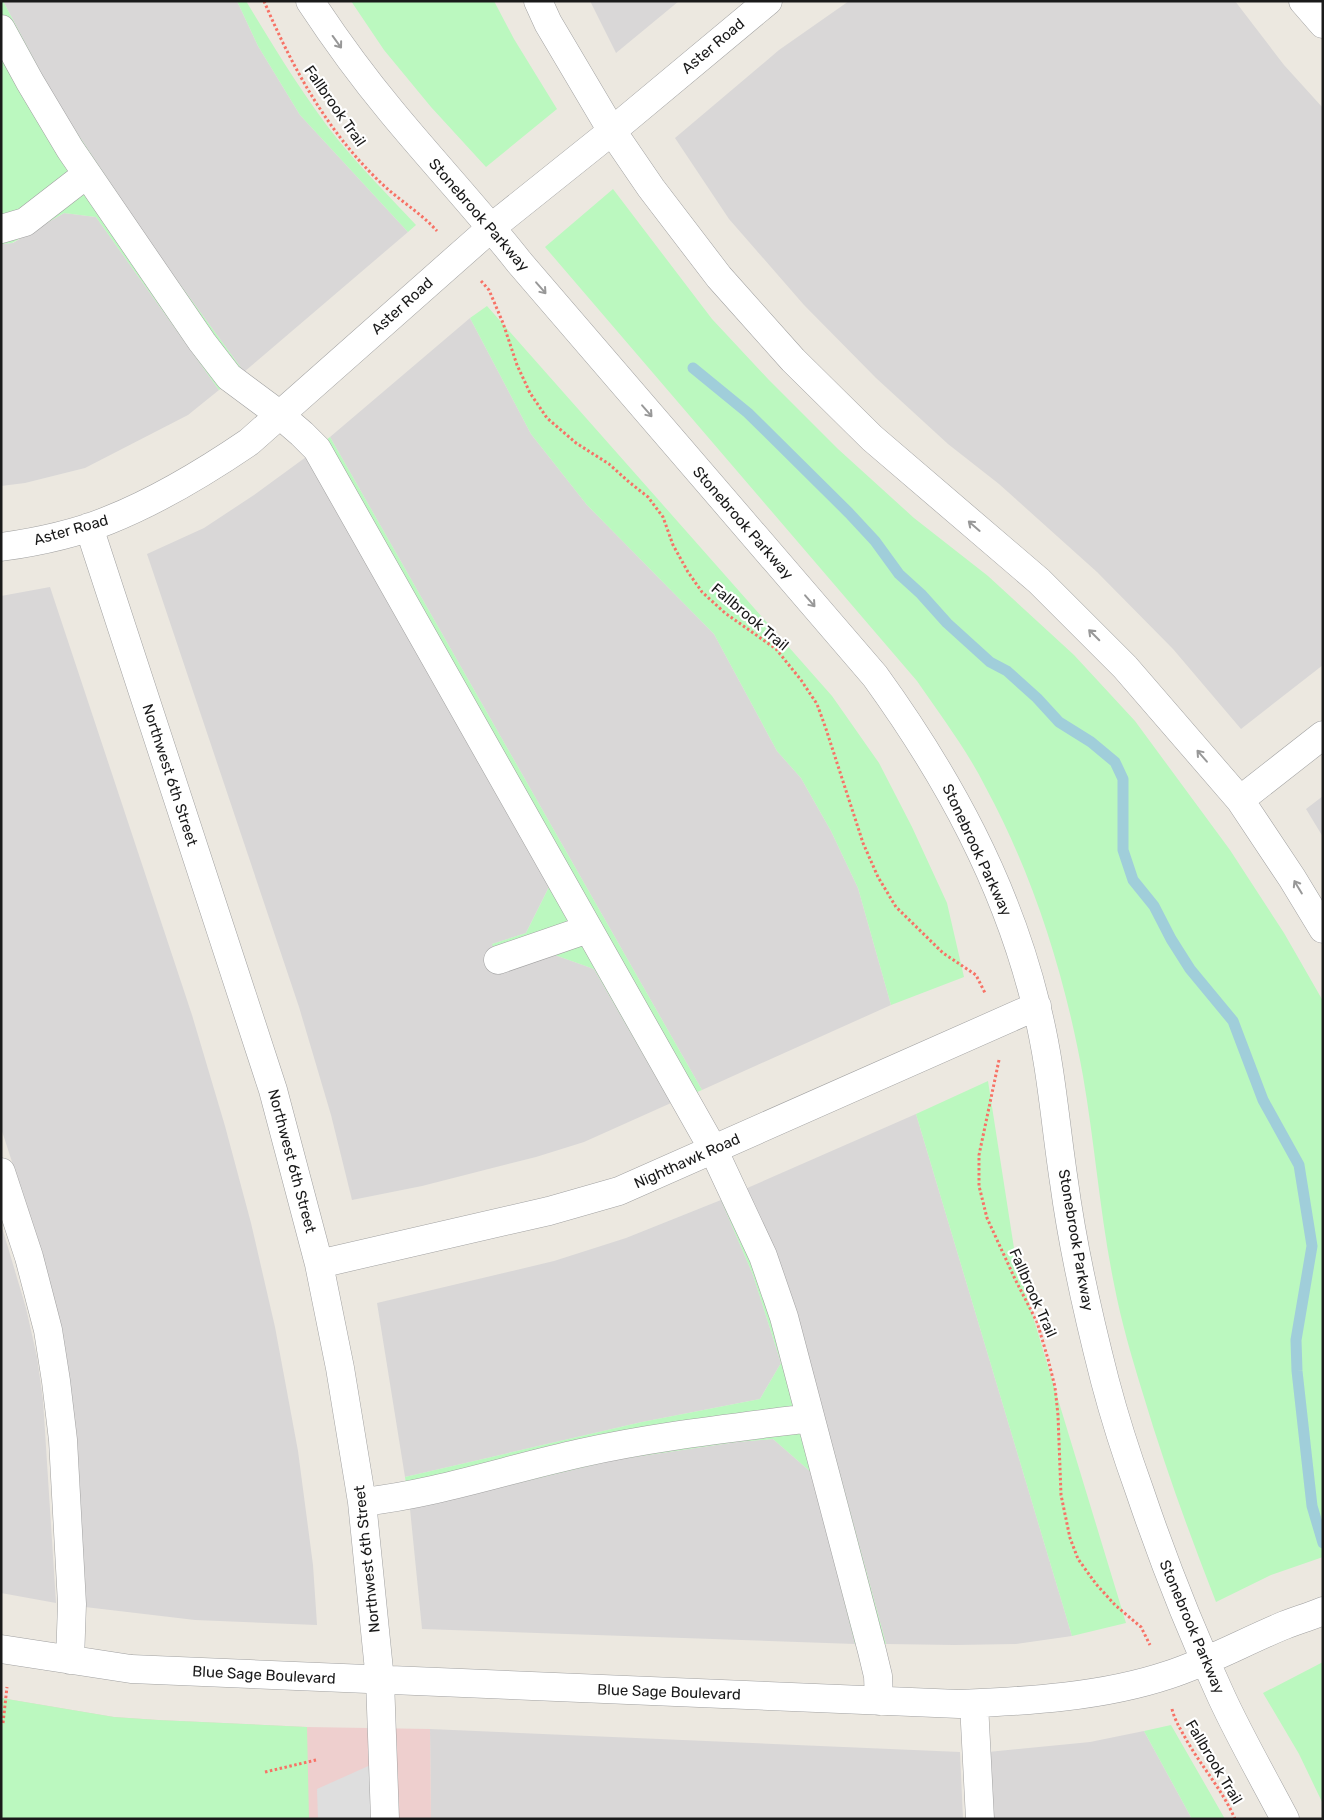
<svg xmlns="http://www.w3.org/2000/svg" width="1324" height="1820" viewBox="0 0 1324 1820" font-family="Rubik,sans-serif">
	<rect width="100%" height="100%" fill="#ece8e0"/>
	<!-- residential -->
	<path fill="#d9d7d7" d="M3,1H237L258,46L300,115L408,232L244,372L157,253L57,103Z
		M590,1H679L616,53Z
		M849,1H1235L1284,65L1323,108V665L1241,729L1173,649L1097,572L999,484L948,444L876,378L804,305L729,219L675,138L779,50Z
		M64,213L96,217L219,390L188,415L85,468L25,483L1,486V244L13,243Z
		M470,318L531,434L587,505L714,634L777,751L801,778L831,831L858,888L891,1005L702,1090L330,437Z
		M306,457L549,887L526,933L492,944L552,954L594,969L671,1103L584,1142L536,1157L422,1186L352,1200L331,1115L299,1007L147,554L204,528L254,495Z
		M50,587L192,1015L225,1126L251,1223L275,1327L298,1451L313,1565L317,1625L195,1620L85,1607L79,1474L69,1388L40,1248L1,1128V596Z
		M1323,796V837L1306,809Z
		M916,1114L1072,1636L1016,1644L955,1645L886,1644L796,1312L745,1189Z
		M721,1200L753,1275L781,1363L760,1399L642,1422L405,1477L377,1303L554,1261L626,1238Z
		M1,1224L26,1308L37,1357L43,1400L56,1603L1,1593Z
		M773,1439L812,1473L855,1644L422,1629L410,1509L614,1460L737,1442Z
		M430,1729L960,1752L963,1819H431Z
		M1144,1731L1192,1819H992L988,1752L1090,1742Z"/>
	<!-- commercial -->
	<path fill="#eecfce" d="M1,1698L114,1717L158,1720L307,1727L430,1729L431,1819H1Z"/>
	<!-- park -->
	<path fill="#bbf8bf" d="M1,1H3L57,103L157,253L244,372L219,390L96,217L64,213L12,243L1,244Z
		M237,1H246C275,49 304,97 339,141C363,170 390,197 416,225L408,232L300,115L258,46Z
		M351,1H494L514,39L557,109L486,167L431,107L384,50Z
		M613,189L712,319L768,379L838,449L914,518L988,576L1074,655L1135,721L1230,850L1284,933L1323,1001V1557L1271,1575L1216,1602C1189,1533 1164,1464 1143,1394C1132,1358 1121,1321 1114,1284C1100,1215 1095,1145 1083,1076C1065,976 1034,877 986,788C967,750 941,716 917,681L545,247Z
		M487,306L832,696L879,763L912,827L947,903L964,977L891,1005L858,888L831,831L801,778L777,751L714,634L587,505L531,434L470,318Z
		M330,437L702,1090L671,1103L594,969L552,954L502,972L492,944L526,933L549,887L306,457Z
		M988,1081L1016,1261L1126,1623L1072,1636L916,1114Z
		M745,1189L796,1312L886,1644H855L812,1473L773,1439L737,1442L614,1460L410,1509L405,1477L642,1422L760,1399L781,1363L753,1275L721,1200Z
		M1323,1662V1804L1299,1754L1263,1693Z
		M1,1698L114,1717L158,1720L307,1727L309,1819H1Z
		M1171,1725L1225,1819H1192L1144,1731Z"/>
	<!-- parking -->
	<path fill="#dedede" d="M384,1759L385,1819H318L317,1789Z"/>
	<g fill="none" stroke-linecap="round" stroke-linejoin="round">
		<!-- stream -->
		<path stroke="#a0ceda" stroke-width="11" d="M693,368L748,413L849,513L875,541L899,574L921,594L947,623L990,662L1007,671L1037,698L1059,722L1091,742L1115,762L1123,779V850L1133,880L1154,906L1171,939L1190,969L1233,1021L1263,1100L1299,1165L1312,1246L1296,1340L1297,1371L1312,1506L1323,1543"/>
		<!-- minor casing -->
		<g stroke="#a1a1a1" stroke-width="29">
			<path id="minor" d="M310,1C335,39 362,76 391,111C433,162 478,210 519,262L875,676C948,777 1006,883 1036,1005C1051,1063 1055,1123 1064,1182C1073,1249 1088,1315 1105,1381C1115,1419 1127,1456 1140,1492C1164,1563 1191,1631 1222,1698C1241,1739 1264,1779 1285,1819
				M538,1L548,23L612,131L651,188L719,277L793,360L872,438L1039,581L1125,667L1240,800L1292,878L1323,929
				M1303,1L1323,24
				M1,29L30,82L70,149L202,342L229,377L280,415L302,434L317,449L713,1149L763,1256L784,1317L872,1651L878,1676L879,1701
				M1,229L25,222L87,174
				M89,527L273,1090L319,1264L340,1368L362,1502L380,1680L385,1819
				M1,547C37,542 75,534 109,520C159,500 205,472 249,442L492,227L612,131L768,1
				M1240,800L1323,735
				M498,960L588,929
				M1,1172L29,1257L48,1330L56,1381L63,1440L72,1604L70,1660
				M319,1264L549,1211L619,1191L1037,1006
				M362,1502C436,1494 508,1469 581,1453C656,1436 733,1428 810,1418
				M1,1649L131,1669L959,1704C1028,1701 1102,1697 1168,1675C1208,1662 1242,1643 1280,1627C1294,1621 1309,1617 1323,1611
				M974,1704L980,1819"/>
		</g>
		<!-- path -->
		<path stroke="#f77266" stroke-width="3" stroke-dasharray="2.5 2.5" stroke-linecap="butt" d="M264,1C292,67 327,131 379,181C397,199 420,212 437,231
			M481,281L489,290L503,323L517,365L530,393L547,418L576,443L609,464L629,482L648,497L663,517L673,545L688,572L702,592L725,613L776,649L801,680L817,704L826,729L863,843L878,877L896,907L943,953L976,975L985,993
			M999,1060L979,1155V1186L987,1218L1015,1279L1037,1322L1048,1359L1055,1387L1058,1415L1061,1495L1070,1538L1078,1559L1096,1584L1115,1605L1141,1627L1150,1645
			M1172,1709C1175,1721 1181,1730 1187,1741C1202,1767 1223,1791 1235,1819
			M3,1723L7,1687
			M265,1772L316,1760"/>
		<!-- minor -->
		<use href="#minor" stroke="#fff" stroke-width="28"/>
	</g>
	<!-- one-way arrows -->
	<defs><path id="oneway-shaft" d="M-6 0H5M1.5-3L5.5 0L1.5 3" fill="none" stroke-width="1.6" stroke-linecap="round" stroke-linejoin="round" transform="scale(1.25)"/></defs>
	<g stroke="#989898">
		<use href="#oneway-shaft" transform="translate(337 42) rotate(54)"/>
		<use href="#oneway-shaft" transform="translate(541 288) rotate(49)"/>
		<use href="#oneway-shaft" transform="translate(647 411) rotate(49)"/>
		<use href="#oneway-shaft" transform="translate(974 526) rotate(-139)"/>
		<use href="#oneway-shaft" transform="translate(810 601) rotate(49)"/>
		<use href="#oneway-shaft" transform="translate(1094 635) rotate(-135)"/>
		<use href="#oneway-shaft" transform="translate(1202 756) rotate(-131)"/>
		<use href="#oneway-shaft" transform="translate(1298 887) rotate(-121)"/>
	</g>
	<g text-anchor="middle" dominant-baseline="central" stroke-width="4.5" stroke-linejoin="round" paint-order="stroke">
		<!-- street labels -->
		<g font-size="15" fill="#1a1a1a" stroke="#fff">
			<text transform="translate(713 46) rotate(-40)">Aster Road</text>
			<text transform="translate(335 106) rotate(55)">Fallbrook Trail</text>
			<text transform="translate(479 215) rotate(49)">Stonebrook Parkway</text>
			<text transform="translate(402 306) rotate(-42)">Aster Road</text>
			<text transform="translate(743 523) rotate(49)">Stonebrook Parkway</text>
			<text transform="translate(71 530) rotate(-16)">Aster Road</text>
			<text transform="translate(750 617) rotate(40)">Fallbrook Trail</text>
			<text transform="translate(170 775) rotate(72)">Northwest 6th Street</text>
			<text transform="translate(977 850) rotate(65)">Stonebrook Parkway</text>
			<text transform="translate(292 1161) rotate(75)">Northwest 6th Street</text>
			<text transform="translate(687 1161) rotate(-24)">Nighthawk Road</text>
			<text transform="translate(1076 1240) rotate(80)">Stonebrook Parkway</text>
			<text transform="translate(1033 1293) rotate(66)">Fallbrook Trail</text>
			<text transform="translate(367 1559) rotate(-96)">Northwest 6th Street</text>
			<text transform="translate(1192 1627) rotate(67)">Stonebrook Parkway</text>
			<text transform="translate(264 1675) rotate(3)">Blue Sage Boulevard</text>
			<text transform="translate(669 1692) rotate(2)">Blue Sage Boulevard</text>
			<text transform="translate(1214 1762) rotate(59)">Fallbrook Trail</text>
		</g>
	</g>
	<!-- border -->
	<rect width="1324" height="1820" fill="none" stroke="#1a1a1a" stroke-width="5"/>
</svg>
